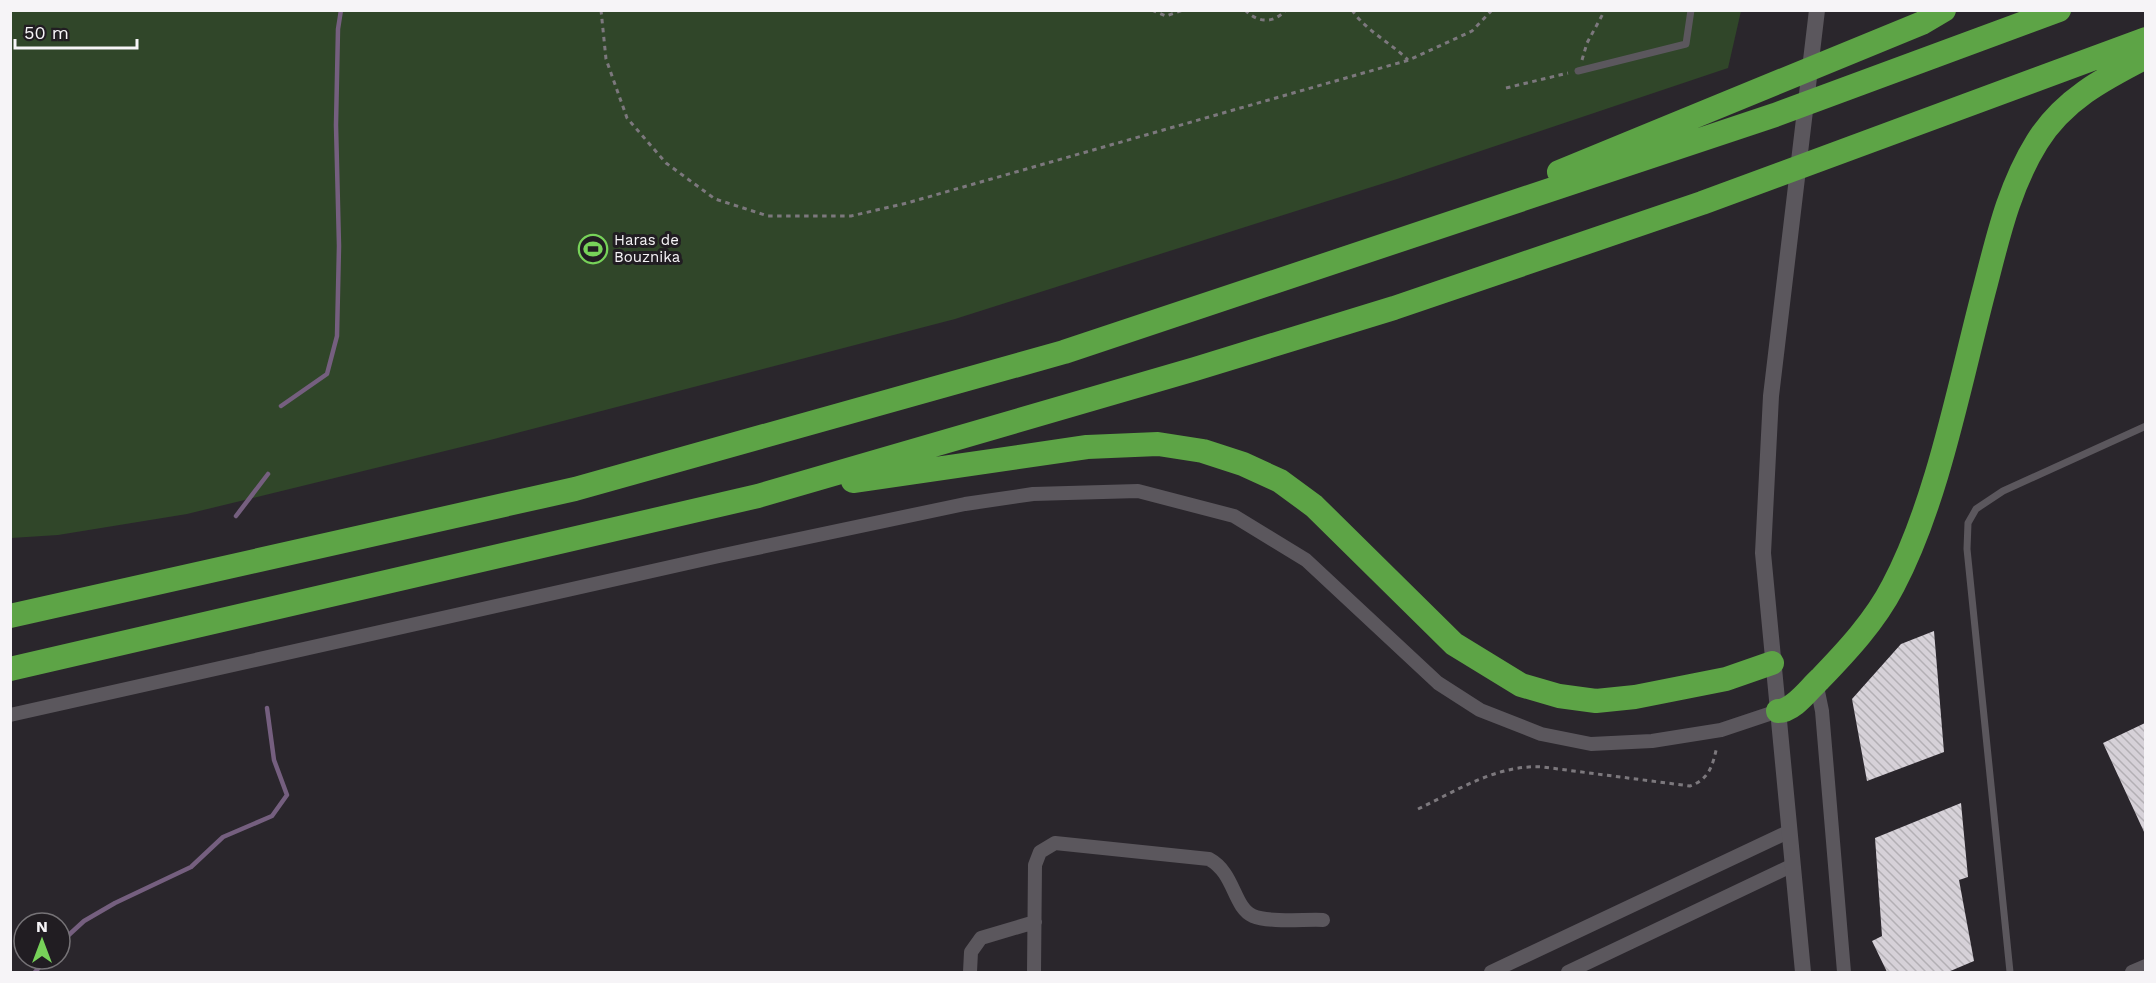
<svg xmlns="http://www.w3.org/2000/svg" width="2156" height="983" viewBox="0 0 2156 983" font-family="'Work Sans',sans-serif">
	<defs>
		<pattern id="building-back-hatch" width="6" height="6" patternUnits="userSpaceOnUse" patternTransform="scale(1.5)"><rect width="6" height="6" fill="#d6d1d8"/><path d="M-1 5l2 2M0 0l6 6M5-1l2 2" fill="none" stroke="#b3afb4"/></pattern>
	</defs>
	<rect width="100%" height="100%" fill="#2a262c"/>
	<!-- park -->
	<path fill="#304629" d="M11,11H1741L1728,68L1397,179L955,319L494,439L187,514L58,535L11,538Z"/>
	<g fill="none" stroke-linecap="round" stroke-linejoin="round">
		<!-- stream -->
		<path stroke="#755f7f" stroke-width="4.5" d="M281,406L327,374L337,336L339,246L336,125L338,29L341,10
			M236,516L268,474
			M60,943L84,921L115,903L191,867L223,837L272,816L287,795L274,760L267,708
			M35,972L47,959"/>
	</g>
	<!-- building -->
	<path fill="url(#building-back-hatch)" d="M1934,631L1944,752L1867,781L1852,699L1901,644Z
		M2145,723V834L2103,743Z
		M1961,803L1968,877L1959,880L1974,961L1948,972H1887L1872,941L1882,936L1875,838Z"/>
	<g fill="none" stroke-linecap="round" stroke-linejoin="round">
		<!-- path -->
		<path stroke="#7c787d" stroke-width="3" stroke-dasharray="4.5 4.5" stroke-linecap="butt" d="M601,10L606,59L627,118L666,163L715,199L768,216H851L907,203L1409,60L1472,31L1492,10
			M1152,10L1166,16L1183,10
			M1245,10C1258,23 1273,24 1286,10
			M1352,10C1366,31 1390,42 1408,60
			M1582,60L1587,43L1605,10
			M1506,88L1568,73
			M1418,809C1458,790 1498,764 1543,767L1690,786C1710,779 1713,764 1717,746"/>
		<!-- service -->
		<path stroke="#5b575d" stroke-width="7" d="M1578,71L1686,44L1691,10
			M2010,972L1967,549L1968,523L1976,509L2003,491L2146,426"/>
		<!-- minor -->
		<path stroke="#5b575d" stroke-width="14" d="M1816,682L1822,711L1844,972
			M10,715L719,556L965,504L1033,494L1138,491L1234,516L1306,560L1438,683L1480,710L1541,734L1591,744L1652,741L1721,730L1778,711
			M970,972L971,952L981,938L1035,922
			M1034,972L1035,865L1040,852L1055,843L1209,859C1235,873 1233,907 1253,916C1269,923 1306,919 1323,920
			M1491,972L1790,831
			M1568,972L1793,865
			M2132,972L2146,966"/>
		<!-- tertiary -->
		<path stroke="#5b575d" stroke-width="16" d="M1803,972L1763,553L1771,396L1817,10"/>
		<!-- motorway -->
		<path stroke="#5da446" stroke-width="24" d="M1559,172L1922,23L1944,10
			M853,481L1087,447L1158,444L1203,451L1243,464L1280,481L1314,506L1454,644L1521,685L1559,696L1596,701L1635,697L1726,679L1772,663
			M10,616L575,489L1064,352L1775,115L2059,10
			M10,669L758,496L1195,369L1394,308L1702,203L2146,39
			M1778,711C1794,711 1809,689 1820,679C1847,651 1875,621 1893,586C1938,501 1960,381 1985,287C1998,237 2009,187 2037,142C2063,100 2103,79 2146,57"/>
	</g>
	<!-- icons -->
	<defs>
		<g id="stadium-ring" transform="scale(1.5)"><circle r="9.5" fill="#211d22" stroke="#77d259" stroke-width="1.5"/><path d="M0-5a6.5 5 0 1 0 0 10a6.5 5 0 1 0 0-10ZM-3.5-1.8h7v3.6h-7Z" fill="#77d259"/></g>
	</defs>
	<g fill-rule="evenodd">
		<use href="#stadium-ring" x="593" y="249"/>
	</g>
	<g text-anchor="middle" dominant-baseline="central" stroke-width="6" stroke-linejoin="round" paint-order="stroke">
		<!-- poi labels -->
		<g font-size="15" fill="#f6f4f7" stroke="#211d22" text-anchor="start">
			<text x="614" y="240">Haras de<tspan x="614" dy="17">Bouznika</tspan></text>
		</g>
	</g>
	<!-- border -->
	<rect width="2156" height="983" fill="none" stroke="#f6f4f7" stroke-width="24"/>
	<!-- north arrow -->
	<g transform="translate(42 941)"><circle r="28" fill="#211d22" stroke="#767377" stroke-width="1.5"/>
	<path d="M0-4.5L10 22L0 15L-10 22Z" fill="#77d259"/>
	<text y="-9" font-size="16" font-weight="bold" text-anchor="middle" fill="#f6f4f7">N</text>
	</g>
	<!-- scale -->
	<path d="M15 39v9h122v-9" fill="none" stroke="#f6f4f7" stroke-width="3"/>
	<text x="24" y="39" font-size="18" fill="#f6f4f7" stroke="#211d22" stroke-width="4.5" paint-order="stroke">50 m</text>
</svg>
